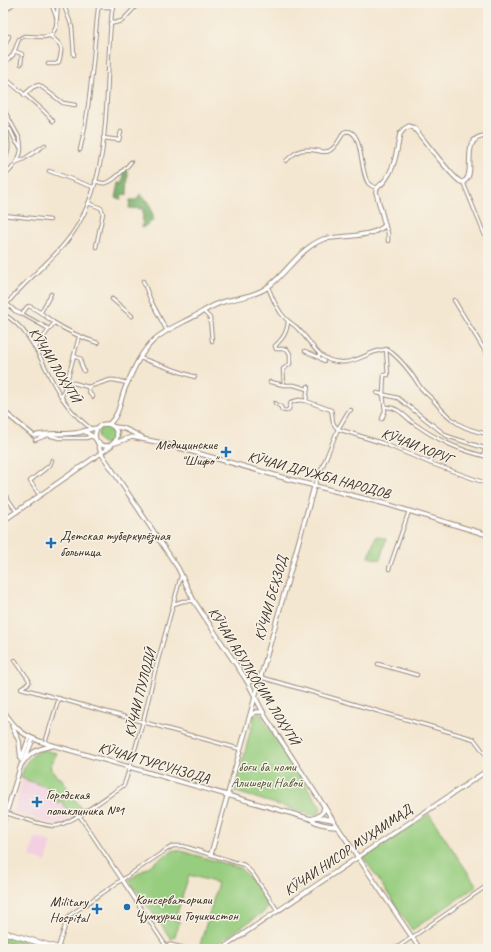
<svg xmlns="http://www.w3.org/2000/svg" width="491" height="952" viewBox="0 0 491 952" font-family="Caveat,sans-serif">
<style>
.built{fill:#f2cfe1}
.green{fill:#97cd7f;stroke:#697c4e}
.forest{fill:#79b06e;stroke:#5a6d46}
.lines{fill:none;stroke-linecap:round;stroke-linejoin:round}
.street-casing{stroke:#988878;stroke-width:4.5}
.secondary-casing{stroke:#988878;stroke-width:5.5}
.highway-casing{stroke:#988878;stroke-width:6}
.street{stroke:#fff;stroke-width:2.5}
.secondary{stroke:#fff;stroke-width:3.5}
.highway{stroke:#fff;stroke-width:4.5}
.poi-dot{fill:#1f6fb2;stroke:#f7f3e8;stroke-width:1.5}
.labels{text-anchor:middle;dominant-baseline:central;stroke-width:3;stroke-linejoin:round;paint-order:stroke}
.street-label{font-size:14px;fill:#3b2a1e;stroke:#f7f3e8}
.poi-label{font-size:14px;fill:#3b2a1e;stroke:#f7f3e8;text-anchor:start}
.park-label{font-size:14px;fill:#525336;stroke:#f7f3e8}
</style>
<rect width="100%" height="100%" fill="#f7f3e8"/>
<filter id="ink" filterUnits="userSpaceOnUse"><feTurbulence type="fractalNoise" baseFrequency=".025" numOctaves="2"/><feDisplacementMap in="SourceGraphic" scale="8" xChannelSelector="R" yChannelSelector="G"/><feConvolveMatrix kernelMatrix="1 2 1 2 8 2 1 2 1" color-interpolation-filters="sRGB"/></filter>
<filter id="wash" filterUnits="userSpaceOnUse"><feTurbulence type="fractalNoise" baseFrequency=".012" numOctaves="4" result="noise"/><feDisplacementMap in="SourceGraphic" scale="16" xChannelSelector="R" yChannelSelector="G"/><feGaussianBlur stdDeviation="0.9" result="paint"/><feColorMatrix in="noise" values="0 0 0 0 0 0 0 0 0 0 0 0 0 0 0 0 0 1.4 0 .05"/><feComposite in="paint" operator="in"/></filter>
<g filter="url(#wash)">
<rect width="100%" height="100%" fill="#f4e7d1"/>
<g class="built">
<polygon points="23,779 49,788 58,802 61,801 72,817 65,822 58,824 51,824 14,812"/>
<polygon points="35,837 52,842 46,862 30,857"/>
</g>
<g class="green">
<circle cx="107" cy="435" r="9"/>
<polygon points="376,536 386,539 380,560 369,557"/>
<polygon points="255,713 261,714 267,725 321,808 319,813 315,815 305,813 236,792 235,791"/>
<path d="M43,750L57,753L50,767L58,778H61L82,810L72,817L61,801L58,803L49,788L21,778C24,765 29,754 43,750Z"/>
<polygon points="429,814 477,886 412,930 364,858"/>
<polygon points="175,850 181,851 240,868 248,876 269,906 265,911 211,948 200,945 218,883 189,875 175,920 180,922 175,936 171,939 129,880 167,854"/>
<polygon points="3,935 55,949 29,949 3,942"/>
</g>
<g class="forest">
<polygon points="125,169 128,173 127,195 122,194 121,199 116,198 119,183 123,183 124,176 122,172"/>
<polygon points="140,194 149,202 154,220 142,228 143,209 129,208 130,200 137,200"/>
</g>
</g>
<g filter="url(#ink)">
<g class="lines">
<defs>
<g id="street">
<polyline points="51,3 57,19"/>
<polyline points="63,3 72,27 74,55"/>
<polyline points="3,14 5,11 14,3"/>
<polyline points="110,24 122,21 139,3"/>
<polyline points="3,49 9,36"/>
<polyline points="14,51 22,54 21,64"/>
<polyline points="3,64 13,55 19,39 24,36 44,37 52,35 56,27 58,3"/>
<path d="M48,64H56L59,62C63,47 63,45 50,36"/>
<path d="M3,76C19,92 39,103 53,121"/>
<polyline points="24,95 33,87 39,85 63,103 75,105"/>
<path d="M3,108L20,139L21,148L16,142L10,129H7L6,131C9,143 10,152 3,164"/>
<polyline points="103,138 119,140 121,132"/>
<path d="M80,150C91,104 93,56 98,9L100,7H113"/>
<path d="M286,161C298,149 303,148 319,151C322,152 326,152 329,151C336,148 340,138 344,132C364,125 359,174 369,184C371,186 374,187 377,188"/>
<polyline points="17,162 24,159 45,145"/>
<polyline points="49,171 93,187"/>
<path d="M3,178C11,169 21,160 21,148"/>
<path d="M95,181C98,182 102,184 105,183C112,183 126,168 131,162"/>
<polyline points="463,182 488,243"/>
<polyline points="88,203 101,208 103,213 96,247"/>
<polyline points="3,215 50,220"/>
<polyline points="385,225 388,233 388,241"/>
<polyline points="143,281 151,301 167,331"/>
<path d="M268,287C273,299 277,310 286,319C290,323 295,325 298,329C315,345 318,364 346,362C360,361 375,348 388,350C399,357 412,374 419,385C422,391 429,395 434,401C451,421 461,429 488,434"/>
<polyline points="112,299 132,316"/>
<polyline points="454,300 488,356"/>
<path d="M7,304L15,311L22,314L27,307L29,306C38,310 45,316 53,322C67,331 82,338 98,343"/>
<path d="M3,309C24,279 57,259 76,228C116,164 103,75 113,3"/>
<polyline points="203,311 210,318 212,341"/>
<polyline points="41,312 51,294"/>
<path d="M3,314C30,328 41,361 55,386C63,402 76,417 90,428"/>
<polyline points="22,314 49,329"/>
<path d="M288,321C287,333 283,338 275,346L276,349H287L290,354V364L283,369L284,385H294L307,389"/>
<polyline points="35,348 54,323"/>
<polyline points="305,351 318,357 319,355"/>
<polyline points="74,356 81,359 81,364 84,371"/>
<polyline points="318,357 324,361"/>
<polyline points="140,358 195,377"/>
<polyline points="67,381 88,387 110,380 114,380 127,383"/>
<polyline points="270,382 284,385"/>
<path d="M308,386L306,401L331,410C334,419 330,422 338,429L382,443L430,463L488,484"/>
<polyline points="88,387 90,394 93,397"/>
<polyline points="377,393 398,398 447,436 484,448 485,450 484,456"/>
<polyline points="62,396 67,381 79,337"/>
<polyline points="275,403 281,407 282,410 286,411 289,409 291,402 299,400 306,401"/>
<path d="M385,407C396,406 404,415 412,422C437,440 458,450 488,457"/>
<polyline points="382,419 385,411 383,394 384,375 388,375 386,349"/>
<polyline points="35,440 48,435 59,438 86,438 93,436"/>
<polyline points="430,463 434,454"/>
<polyline points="314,487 338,429 348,412 351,410"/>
<polyline points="3,492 17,512"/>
<polyline points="38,493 30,481 50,465 52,460"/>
<polyline points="389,569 409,511"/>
<polyline points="174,604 183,601 194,601"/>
<polyline points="15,660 29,680 29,683 22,687"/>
<polyline points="378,664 417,675"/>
<polyline points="260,677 474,739 488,758"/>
<polyline points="21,688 240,749"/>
<polyline points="45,743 59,698"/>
<path d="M3,811L6,813C20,817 40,825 53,826C67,827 105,798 117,790L124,785L127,776L143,722L155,671L181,576"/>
<polyline points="79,815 164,943 165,949"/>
<polyline points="58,948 67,920 70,915 166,850 173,846 183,846 244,865 253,874 278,911"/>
<polyline points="395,949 488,885"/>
</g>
<g id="secondary">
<path d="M3,411L34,436C48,432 62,435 76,433C84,432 90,428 98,428"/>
<circle cx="106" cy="435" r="11"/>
<path d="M109,424C121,414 120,397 127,384C134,368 141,352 154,340C165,330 180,324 193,317C203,312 212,305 223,302C236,298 249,297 261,291C278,283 292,260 308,248C312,245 318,241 324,239C339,236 376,237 385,225L376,192L377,188C395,174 396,154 400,134L404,129L409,126L414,128C422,137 453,179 461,182C463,182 465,181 466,180C476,170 459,135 488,136"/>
<polyline points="114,427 123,428 142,437"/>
<polyline points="84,431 95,438"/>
<polyline points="98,443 101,453 178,568 194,601 247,681 265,716 337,826 420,949"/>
<polyline points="115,443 132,437 162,443 288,479 386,504 488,535"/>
<polyline points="3,521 111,446"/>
<polyline points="247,681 252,681 260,677"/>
<path d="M3,710C15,729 23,736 45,743L311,819C316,824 329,826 337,826"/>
<polyline points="251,715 256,712 263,712"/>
<polyline points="12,726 19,741 21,760"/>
<polyline points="22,757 29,738"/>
<path d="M26,759C34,750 42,748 52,746"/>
<polyline points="317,817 323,812 324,806"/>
<polyline points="311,819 317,817 333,820"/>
<polyline points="3,823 21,765 24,761 33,739"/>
<polyline points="211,854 314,487"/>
<polyline points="165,949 170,945 186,949"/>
<polyline points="221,949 488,770"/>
</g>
<g id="highway">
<polyline points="3,932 61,949"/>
<polyline points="3,943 23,949"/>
</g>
</defs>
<use href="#street" class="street-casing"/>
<use href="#secondary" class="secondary-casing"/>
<use href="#highway" class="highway-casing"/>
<use href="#street" class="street"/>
<use href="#secondary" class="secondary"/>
<use href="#highway" class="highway"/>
</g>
</g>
<g class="poi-dot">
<path d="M224 446h4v4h4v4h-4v4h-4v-4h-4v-4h4z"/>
<path d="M49 537h4v4h4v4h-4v4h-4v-4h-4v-4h4z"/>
<path d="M35 796h4v4h4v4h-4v4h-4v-4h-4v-4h4z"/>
<circle cx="127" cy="907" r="4"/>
<path d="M95 903h4v4h4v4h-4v4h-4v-4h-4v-4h4z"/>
</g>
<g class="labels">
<g class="street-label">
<text transform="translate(55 365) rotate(58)">КӮЧАИ ЛОҲУТӢ</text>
<text transform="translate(417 446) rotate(21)">КӮЧАИ ХОРУГ</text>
<text transform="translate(319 475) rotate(15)">КӮЧАИ ДРУЖБА НАРОДОВ</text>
<text transform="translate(271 598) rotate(-74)">КӮЧАИ БЕҲЗОД</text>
<text transform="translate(254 676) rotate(58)">КӮЧАИ АБУЛҚОСИМ ЛОҲУТӢ</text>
<text transform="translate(140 693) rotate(-76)">КӮЧАИ ПУЛОДӢ</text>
<text transform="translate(154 763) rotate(16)">КӮЧАИ ТУРСУНЗОДА</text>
<text transform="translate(348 850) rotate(-34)">КӮЧАИ НИСОР МУҲАММАД</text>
</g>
<g class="poi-label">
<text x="217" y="444" text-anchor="end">Медицинские<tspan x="217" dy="16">"Шифо"</tspan></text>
<text x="60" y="535">Детская туберкулёзная<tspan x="60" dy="16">больница</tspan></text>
<text x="46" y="794">Городская<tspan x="46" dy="16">поликлиника №1</tspan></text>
<text x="135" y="899">Консерваторияи<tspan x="135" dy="16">Ҷумҳурии Тоҷикистон</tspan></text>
<text x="88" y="901" text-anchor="end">Military<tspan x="88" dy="16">Hospital</tspan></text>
</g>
<g class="park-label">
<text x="267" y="766">боғи ба номи<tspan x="267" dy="16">Алишери Навоӣ</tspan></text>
</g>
</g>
<rect width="491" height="952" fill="none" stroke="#f7f3e8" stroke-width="16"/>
</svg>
